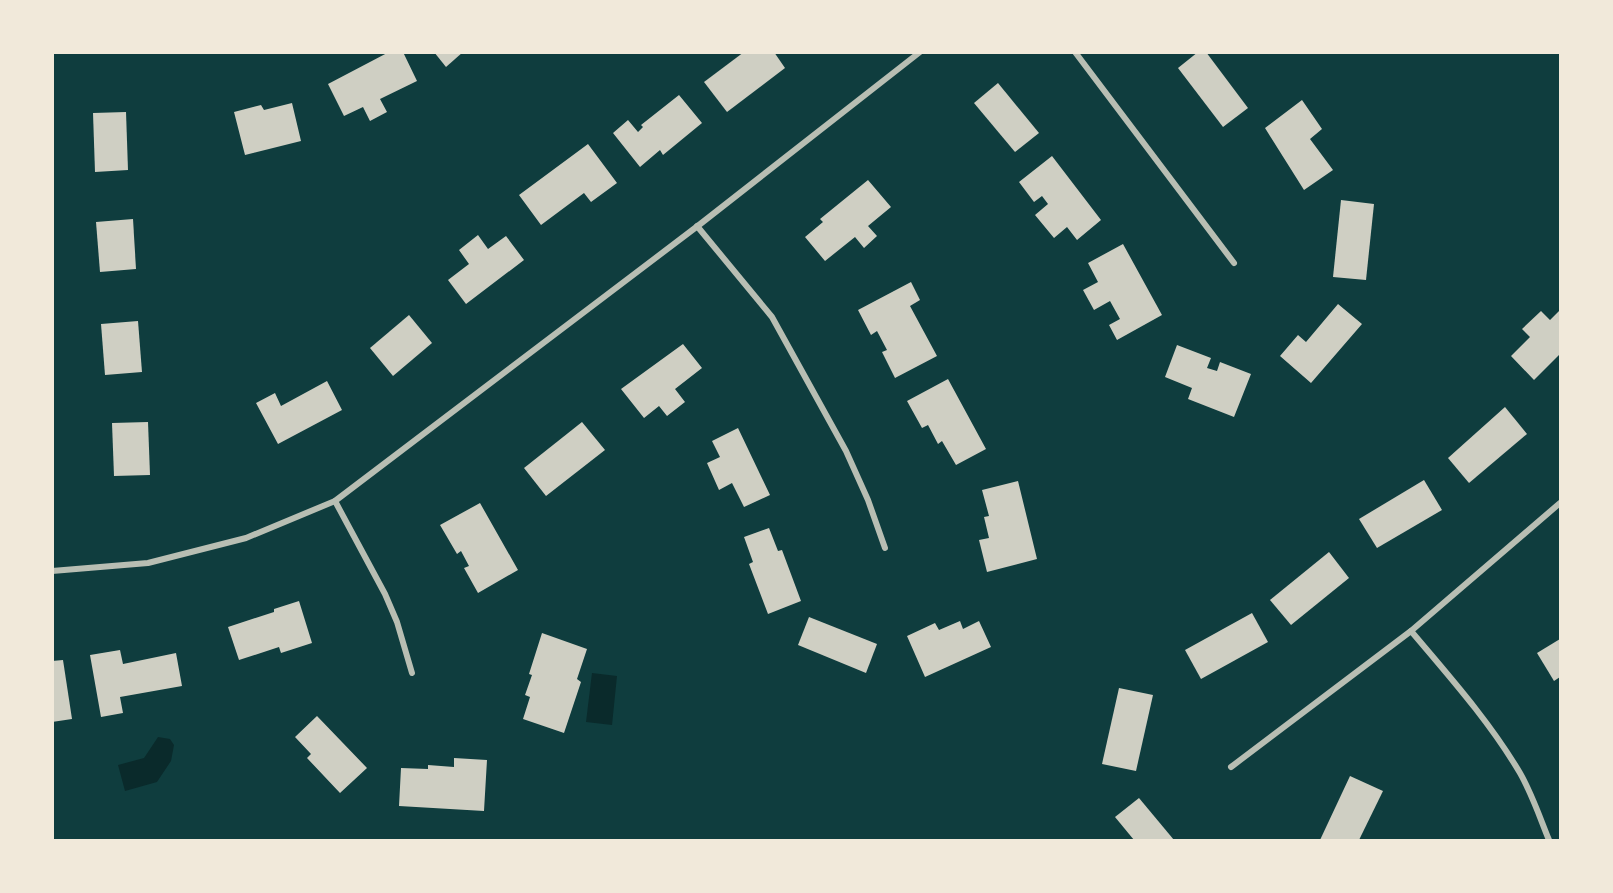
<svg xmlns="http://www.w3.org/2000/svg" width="1613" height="893" viewBox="0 0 1613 893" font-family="Jost,sans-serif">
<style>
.water{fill:#0a2a2b}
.building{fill:#cfcfc3}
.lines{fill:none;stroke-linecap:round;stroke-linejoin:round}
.minor{stroke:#b8beb3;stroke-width:6}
</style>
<rect width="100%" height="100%" fill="#0f3d3e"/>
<g class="water">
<polygon points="592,673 617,676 612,725 586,722"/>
<polygon points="158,737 170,739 174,745 171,761 157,782 125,791 118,765 144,758"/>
</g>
<g class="building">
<polygon points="389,52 403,52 417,81 380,99 387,112 370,121 363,107 344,116 328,84"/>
<polygon points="434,52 463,52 446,67"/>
<polygon points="744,52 774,52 785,68 727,112 704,82"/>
<polygon points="1198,52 1206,52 1248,108 1223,127 1178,68"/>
<polygon points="998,83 1039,133 1015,152 974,103"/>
<polygon points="679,95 702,123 663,155 660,150 640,167 613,133 628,120 638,132 643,127 641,125"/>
<polygon points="1302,100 1322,129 1310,139 1333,170 1304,190 1265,128"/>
<polygon points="292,103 301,141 245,155 234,112 261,105 264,110"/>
<polygon points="126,112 128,170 95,172 93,113"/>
<polygon points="588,144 617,183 591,202 584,193 541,225 519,195"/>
<polygon points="1052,156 1101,220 1077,240 1067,227 1054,238 1035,215 1048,204 1042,196 1034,202 1019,182"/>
<polygon points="868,180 891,207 868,226 877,236 864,248 855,237 825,261 805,237 823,222 820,219"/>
<polygon points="1341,200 1374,204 1366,280 1333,277"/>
<polygon points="133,219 136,269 100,272 96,222"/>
<polygon points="478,235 488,249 506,236 524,260 466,304 448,280 469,264 459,250"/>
<polygon points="1123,244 1162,315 1117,340 1109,325 1120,319 1110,301 1094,310 1083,290 1098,282 1088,263"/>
<polygon points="911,282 920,300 910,306 937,356 895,378 882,352 887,350 877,331 871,335 858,310"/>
<polygon points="1338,304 1362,324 1311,383 1280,356 1298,335 1306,342"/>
<polygon points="1560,310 1560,354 1534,380 1511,356 1530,337 1522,329 1541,311 1550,320"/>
<polygon points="409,315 432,343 393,376 370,348"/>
<polygon points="138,321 142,372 105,375 101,324"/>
<polygon points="683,344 702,368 675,389 685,402 667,416 659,406 644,418 621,389"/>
<polygon points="1177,345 1211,358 1207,368 1217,371 1220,362 1251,374 1234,417 1188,399 1192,388 1165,377"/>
<polygon points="948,379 986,449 956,465 942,441 938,444 928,425 922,428 907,401"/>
<polygon points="327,381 342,410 278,444 256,403 275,393 281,406"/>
<polygon points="1505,407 1527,434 1469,483 1448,458"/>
<polygon points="148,422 150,475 114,476 112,423"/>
<polygon points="582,422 605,450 546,496 524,468"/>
<polygon points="738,428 770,495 744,507 732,483 719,490 707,463 720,457 712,441"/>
<polygon points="1424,480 1442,510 1377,548 1359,519"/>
<polygon points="1018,481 1037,559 987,572 979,540 989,538 984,517 989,516 982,490"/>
<polygon points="480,503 518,570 478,593 464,568 469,566 461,551 457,554 440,525"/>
<polygon points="769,528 778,551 782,550 801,601 768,614 749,564 753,562 744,537"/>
<polygon points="1329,552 1349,578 1291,625 1270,600"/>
<polygon points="299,601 312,643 281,653 279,647 239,660 228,627 274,612 274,609"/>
<polygon points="1252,613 1268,642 1201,679 1185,650"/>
<polygon points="809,617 877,644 866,673 798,645"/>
<polygon points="960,621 963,629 979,621 991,647 925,677 907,636 935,623 939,630"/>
<polygon points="542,633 587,649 577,679 581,682 564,733 523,719 530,697 525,695 532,675 529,674"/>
<polygon points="1560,639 1560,677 1554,681 1537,653"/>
<polygon points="120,650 123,664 176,653 182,686 120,697 123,713 101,717 90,655"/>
<polygon points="63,660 72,719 52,722 52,661"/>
<polygon points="1119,688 1153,695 1136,771 1102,764"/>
<polygon points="317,716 367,768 340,793 307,758 311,754 295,737"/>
<polygon points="454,758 487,760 484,811 399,806 401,768 428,769 428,765 454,767"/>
<polygon points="1350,776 1383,791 1359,840 1320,840"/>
<polygon points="1139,798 1174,840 1134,840 1115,817"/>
</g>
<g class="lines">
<g class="minor">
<polyline points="1075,52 1234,263"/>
<polyline points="697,226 772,317 846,451 868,500 885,548"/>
<polyline points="335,501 385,594 397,622 412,673"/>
<polyline points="52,571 148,563 246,538 335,501 699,225 920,52"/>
<path d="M1411,631C1449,676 1490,722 1520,773C1532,794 1540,818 1549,840"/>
<polyline points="1231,767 1411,631 1560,503"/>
</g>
</g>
<rect width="1613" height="893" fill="none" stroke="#f1e9da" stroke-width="108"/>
</svg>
